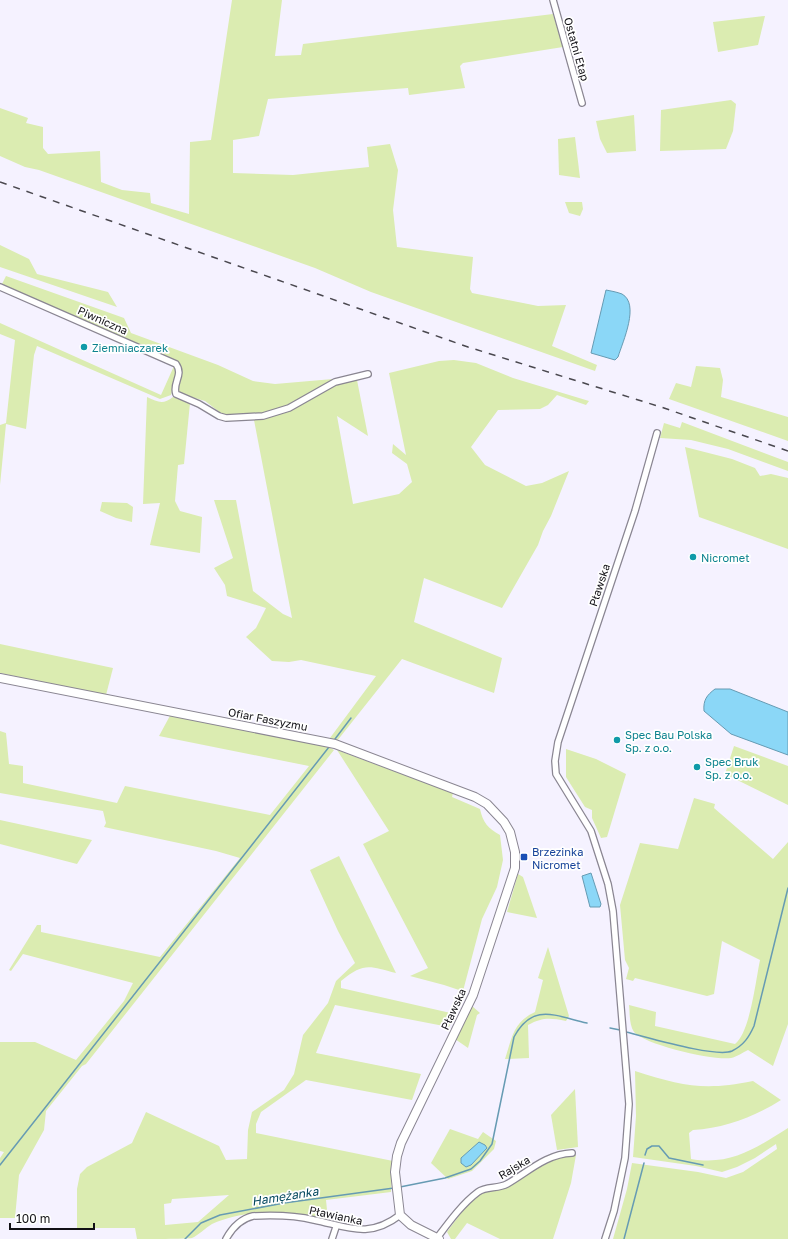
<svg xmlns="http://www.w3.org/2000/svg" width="788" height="1239" viewBox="0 0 788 1239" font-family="'Golos Text',sans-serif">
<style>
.green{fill:#dbecb1;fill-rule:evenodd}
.water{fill:#8bd7f7;stroke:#669bb3}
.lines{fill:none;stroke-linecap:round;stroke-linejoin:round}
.stream{stroke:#669bb3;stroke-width:1.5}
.street-casing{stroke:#8a8692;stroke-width:8}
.secondary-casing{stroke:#8a8692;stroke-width:10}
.street{stroke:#fff;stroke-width:5.5}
.secondary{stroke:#fff;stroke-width:8}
.rail{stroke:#4a484f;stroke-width:1.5;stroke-dasharray:7 7;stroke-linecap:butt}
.culture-dot{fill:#0f9aa8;stroke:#fff;stroke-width:1.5}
.transit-dot{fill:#1a4fb4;stroke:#fff;stroke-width:1.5}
.labels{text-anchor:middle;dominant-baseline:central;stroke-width:3.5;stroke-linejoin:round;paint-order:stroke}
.street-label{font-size:11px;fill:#111015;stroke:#fff}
.culture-label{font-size:11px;fill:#0d838f;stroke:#fff;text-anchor:start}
.transit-label{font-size:11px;fill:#164399;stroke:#fff;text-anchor:start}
.water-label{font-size:12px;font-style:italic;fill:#00465c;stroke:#fff}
</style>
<rect width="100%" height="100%" fill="#f5f2ff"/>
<g class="green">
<polygon points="232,0 282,0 275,56 301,55 303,44 553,14 563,47 463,63 460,66 465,88 409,95 408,88 268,99 259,136 233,140 233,173 293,175 369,167 367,147 390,144 398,170 393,210 397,247 473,257 470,289 472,293 538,306 566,305 552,346 597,365 595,371 371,292 315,268 39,170 25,167 0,156 0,108 28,118 26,123 43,127 43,148 48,154 100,151 101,182 122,190 150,193 151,203 189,214 190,142 211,140"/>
<polygon points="765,16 758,45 718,52 713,22"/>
<polygon points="731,100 736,104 733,131 726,149 660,151 661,110"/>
<polygon points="634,115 636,151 607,153 600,139 596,121"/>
<polygon points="575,137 580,178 559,175 558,139"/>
<polygon points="565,202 582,202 583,209 580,216 569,213"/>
<polygon points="0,245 29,259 37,274 108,292 117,307 0,267"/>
<polygon points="6,276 124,318 131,333 218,365 253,381 275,384 333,379 286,407 261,413 243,415 222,414 205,401 181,394 178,388 182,374 178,362 2,284"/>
<polygon points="0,323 161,395 174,366 176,372 171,395 160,399 37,346 34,355 26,429 6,424 0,485 0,425 6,423 15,340 0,334"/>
<path d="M454,360L476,363L513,378L589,401L586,405L557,395L548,405L540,409L498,410L471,447L485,465L526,486L542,483L569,471L551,516L543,531L538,545L502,608L424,578L414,622L502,658L494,693L402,659L337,741L330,738L376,676L301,660L289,662L272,661L246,637L256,628L266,608L227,596L225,585L214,568L233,558L214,500H236L253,591L283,614L292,618L254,420C288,415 304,399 333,385C340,382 350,382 357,380L368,436L337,416L353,504L399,494L412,482L407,464L392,453L393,444L406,455L389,373L439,361Z"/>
<polygon points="696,366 720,368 723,380 721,397 788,417 788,441 669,399 676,383 691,387"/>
<path d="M147,397C158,402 163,405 173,397L190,403L184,464L178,465L175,501L180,511L202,517L200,553L150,545L160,503L143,504Z"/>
<polygon points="682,422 788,462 788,471 728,449 691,440 660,438 664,423 680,428"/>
<polygon points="685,447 732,459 755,468 760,476 771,474 788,478 788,549 699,517"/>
<polygon points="102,502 127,503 133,507 132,522 116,518 100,511"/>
<polygon points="0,644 113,668 106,695 0,673"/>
<polygon points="172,712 323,744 334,750 86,1064 82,1066 46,1111 44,1130 19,1175 15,1218 0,1218 0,1158 4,1152 0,1151 0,1042 35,1042 76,1060 124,1001 133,983 23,954 11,971 9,970 37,925 41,925 41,932 160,957 240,858 216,851 104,827 106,823 103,811 0,793 0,731 6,733 9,764 23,766 23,783 117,803 125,786 270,815 309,766 159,736"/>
<polygon points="734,746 788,766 788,805 725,774"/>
<polygon points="566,749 596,759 626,774 607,837 601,838 592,818 592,810 585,807 566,777"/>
<path d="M337,750L453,793L452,797L480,809C483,823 488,828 500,835L503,860L497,887L482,919L463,991L466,996L462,1001L459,990L444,985L410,976L428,968L363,844L389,831Z"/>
<path d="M694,798L715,804L714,808L773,859L788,842V1024L773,1066L748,1050C743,1052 737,1057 731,1058C715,1061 645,1045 634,1032C629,1025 630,1013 629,1005L656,1012L655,1026L735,1044C750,1033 756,979 760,960L722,941L714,994L707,996L635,978L633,981L626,979L629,968L625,960L620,905L640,843L678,849Z"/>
<polygon points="0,820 92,840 77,864 0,844"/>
<path d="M339,856L396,973C369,966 364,962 341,981V988L455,1014L449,1027L335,1005L316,1053L421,1074L412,1100L306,1080L261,1112L256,1124V1133L393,1161L391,1192L326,1200L328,1220C291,1211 247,1208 212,1224C205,1228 199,1235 192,1238C186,1239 146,1239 137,1239L135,1228H77V1189L80,1174L87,1167L132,1143L146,1112L219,1146L226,1160L247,1159L248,1130L252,1112L284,1090L294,1074L303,1035L328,1003L336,981L355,963L338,931L310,870ZM229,1195L198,1222L165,1225L164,1204L171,1203L172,1199Z"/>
<polygon points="518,874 523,877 537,918 507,912"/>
<path d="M548,947L569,1016L566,1021C550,1018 543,1017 528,1025L529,1058L505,1059C512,1038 513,1022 535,1012L543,980L538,978Z"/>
<polygon points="472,1006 480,1013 477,1015 468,1048 455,1039"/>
<path d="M635,1071C682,1086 704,1091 753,1081L781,1100C754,1117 725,1128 693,1130L689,1133L691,1159C731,1166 756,1148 788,1128V1239H613L627,1189L632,1163L698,1172L726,1178L743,1172L777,1149L776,1144L755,1158L737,1167L722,1172L696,1166L633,1157L636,1116Z"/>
<polygon points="575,1089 578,1147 557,1150 551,1115"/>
<polygon points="450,1129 478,1139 483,1132 496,1141 494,1149 472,1171 448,1179 431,1163"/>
<polygon points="562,1155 576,1155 571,1183 553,1239 500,1239 467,1223 455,1239 451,1239 447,1232 466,1206 480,1193"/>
</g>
<g class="water">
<path d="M606,290C611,291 617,292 622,294C640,304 623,341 618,357L615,360L591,353Z"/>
<path d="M715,689H730L788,712V755L731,734L704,711C703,700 707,695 715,689Z"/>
<polygon points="591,873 601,904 600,907 590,907 582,876"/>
<polygon points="479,1142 485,1145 487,1148 471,1165 466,1167 461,1163 461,1158"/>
</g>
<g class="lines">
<g class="stream">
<polyline points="335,739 351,718"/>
<polyline points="610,1028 620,1030"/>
<path d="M626,1032C647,1037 716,1058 732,1051C744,1045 749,1037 754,1026L788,888"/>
<polyline points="645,1155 647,1149 652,1146 659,1146 669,1158 703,1165"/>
<polyline points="0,1165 329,747"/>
<path d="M400,1187L445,1178L471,1169L480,1161L492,1144L514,1037C533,1002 555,1016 587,1023"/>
<polyline points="185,1239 201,1223 220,1215 284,1203 394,1188"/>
<polyline points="624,1239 644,1163"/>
</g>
<defs>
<g id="street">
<polyline points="553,0 582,103"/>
<path d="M0,287L176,364C184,375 172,383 176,394L199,404L219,416L226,418L263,416L289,408L335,382L368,374"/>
<path d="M437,1238C449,1222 462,1204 478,1192C486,1186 498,1189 507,1184C528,1172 546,1154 572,1153"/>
<path d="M226,1239C232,1228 240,1219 253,1216C274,1215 294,1215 314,1220C348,1227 369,1239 400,1215"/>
<polyline points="332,1239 336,1227"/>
<polyline points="605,1239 614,1211 625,1158 629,1104 613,911 608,884 591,831 556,774 555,761 558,742 635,511 657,433"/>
</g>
<polyline id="secondary" points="0,678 335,744 475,797 487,804 504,822 510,832 515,852 515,868 473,995 401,1143 397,1156 395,1172 400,1215 411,1225 439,1239"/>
</defs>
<use href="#street" class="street-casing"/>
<use href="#secondary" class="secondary-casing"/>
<use href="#street" class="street"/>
<use href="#secondary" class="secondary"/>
<polyline class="rail" points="0,182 468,347 664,408 788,451"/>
</g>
<g class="culture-dot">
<circle cx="84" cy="347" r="4"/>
<circle cx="693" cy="557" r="4"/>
<circle cx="617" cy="740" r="4"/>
<circle cx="697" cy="767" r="4"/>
</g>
<rect class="transit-dot" x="520" y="853" width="8" height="8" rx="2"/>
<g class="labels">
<g class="street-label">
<text transform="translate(577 49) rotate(74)">Ostatni Etap</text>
<text transform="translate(103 320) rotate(24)">Piwniczna</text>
<text transform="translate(599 585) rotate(-72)">Pławska</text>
<text transform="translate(268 719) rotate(11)">Ofiar Faszyzmu</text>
<text transform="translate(453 1009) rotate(-65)">Pławska</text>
<text transform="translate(514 1167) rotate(-31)">Rajska</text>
<text transform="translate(336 1215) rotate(12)">Pławianka</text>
</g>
<g class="culture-label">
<text x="92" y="347">Ziemniaczarek</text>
<text x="701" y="557">Nicromet</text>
<text x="625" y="734">Spec Bau Polska<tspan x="625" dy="13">Sp. z o.o.</tspan></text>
<text x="705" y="761">Spec Bruk<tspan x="705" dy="13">Sp. z o.o.</tspan></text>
</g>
<g class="transit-label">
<text x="532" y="851">Brzezinka<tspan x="532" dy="13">Nicromet</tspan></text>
</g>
<g class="water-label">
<text transform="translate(285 1196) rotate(-9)">Hamężanka</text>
</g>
</g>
<path d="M10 1223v6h84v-6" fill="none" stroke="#111015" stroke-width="2"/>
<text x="16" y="1223" font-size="12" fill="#111015" stroke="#ffffff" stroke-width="3" paint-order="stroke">100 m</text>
</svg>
